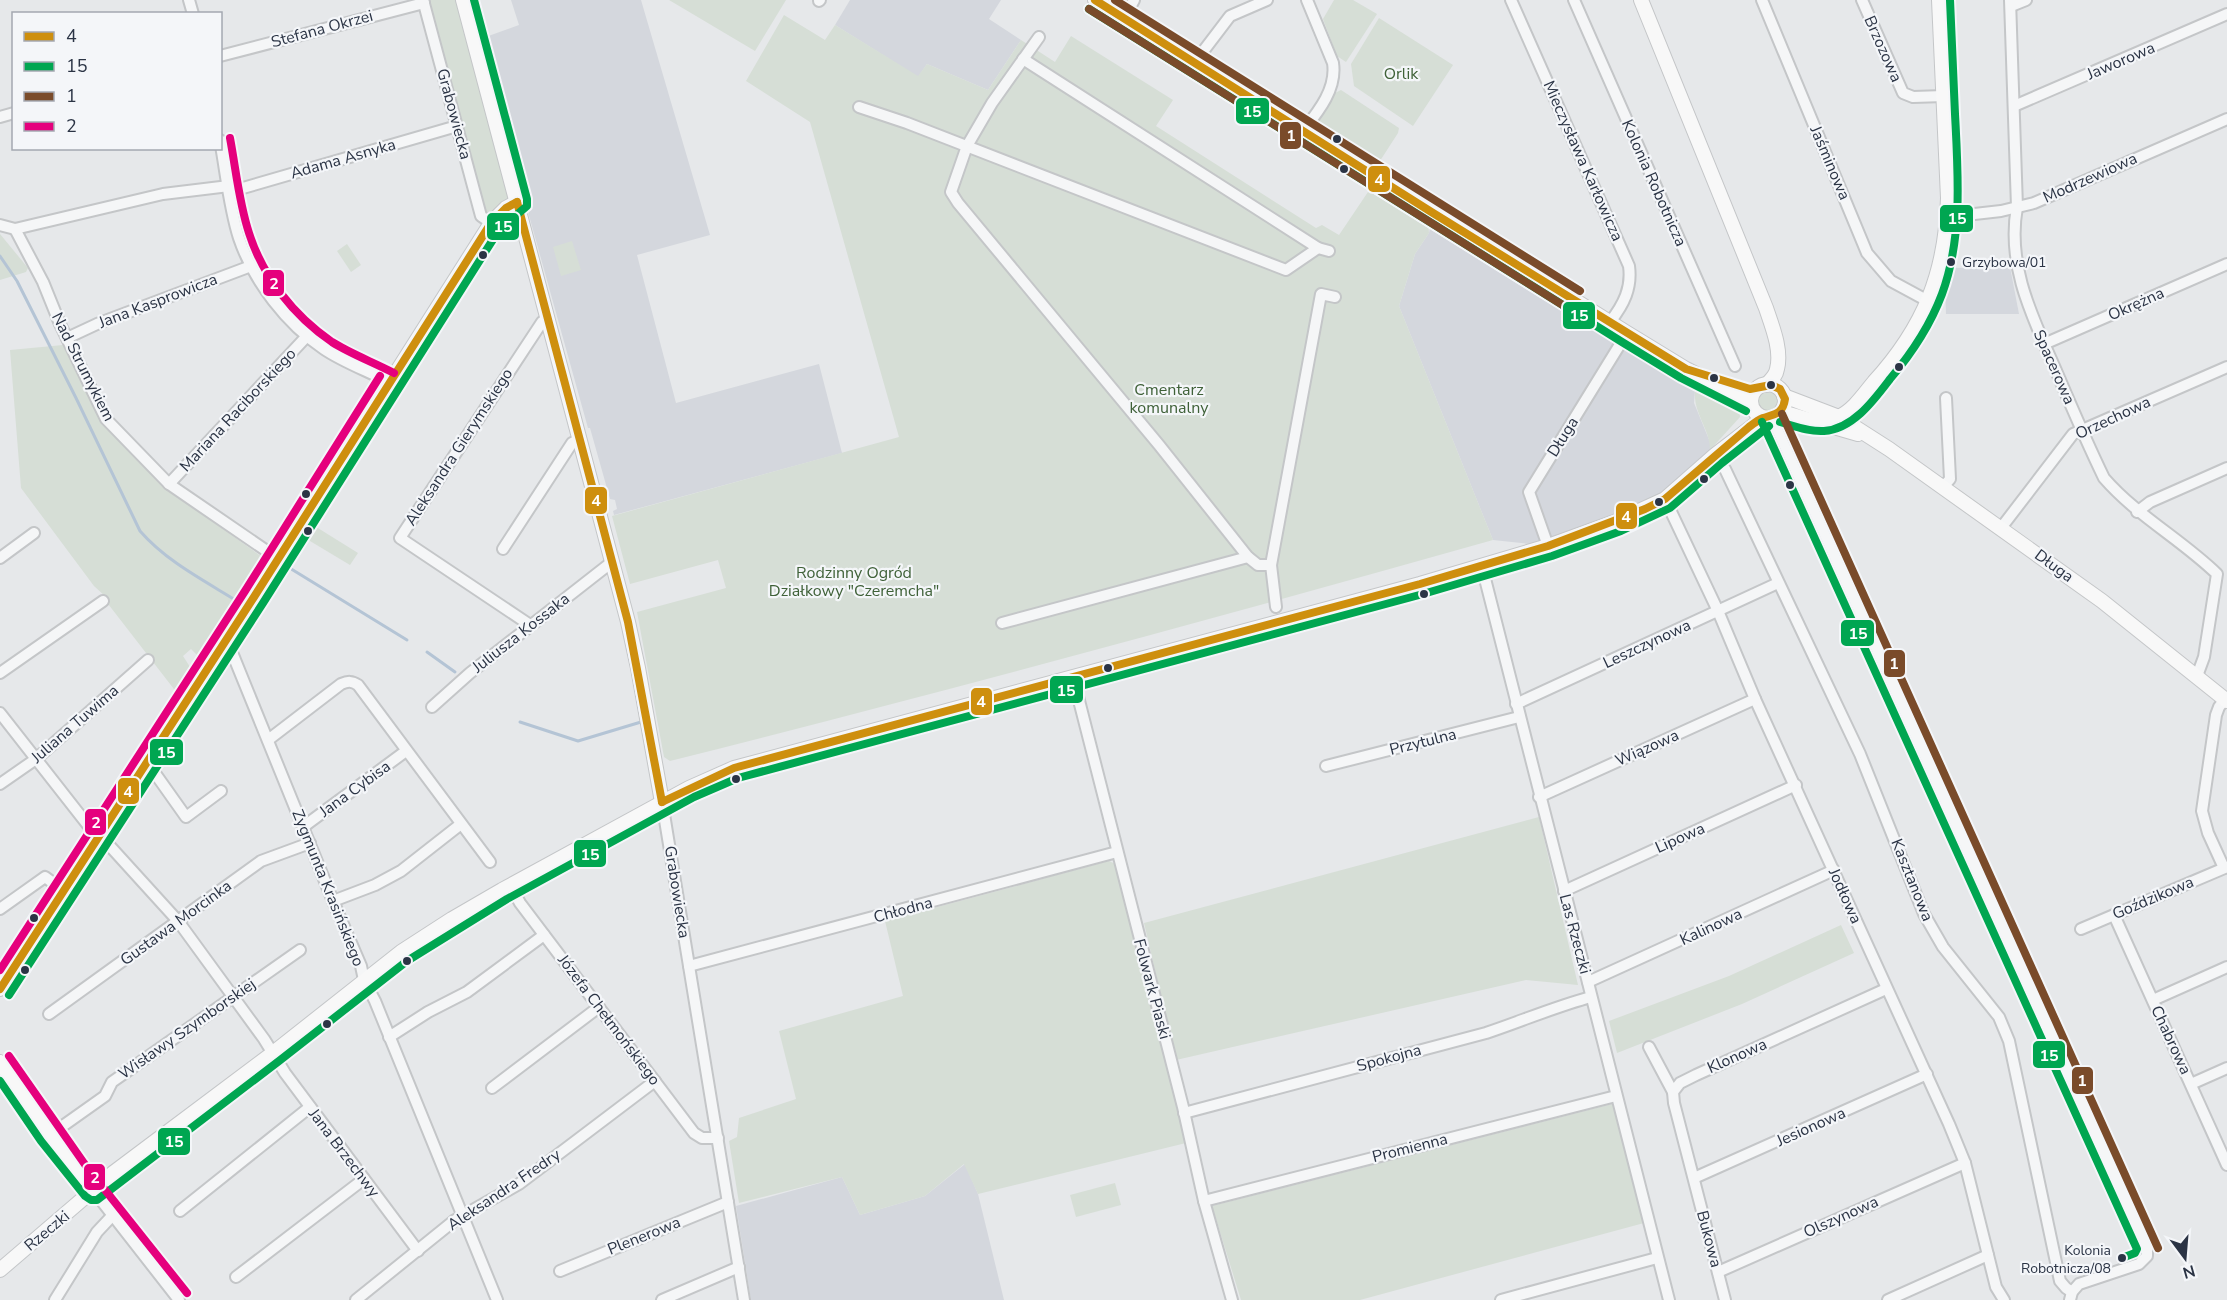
<svg xmlns="http://www.w3.org/2000/svg" width="2227" height="1300" viewBox="0 0 2227 1300" font-family="'Nunito Sans',sans-serif">
<style>
.built{fill:#d4d7dd}
.green{fill:#d6ded6}
.lines{fill:none;stroke-linecap:round;stroke-linejoin:round}
.stream{stroke:#b4c4d5;stroke-width:3}
.street-casing{stroke:#c4c6c8;stroke-width:14}
.secondary-casing{stroke:#c4c6c8;stroke-width:16}
.street{stroke:#f5f6f7;stroke-width:10}
.secondary{stroke:#f8f8f8;stroke-width:14}
.bus-1-casing{stroke:#f4f6f9;stroke-width:12}
.bus-2-casing{stroke:#f4f6f9;stroke-width:12}
.bus-3-casing{stroke:#f4f6f9;stroke-width:12}
.bus-4-casing{stroke:#f4f6f9;stroke-width:12}
.bus-1{stroke:#ce8f0e;stroke-width:8}
.bus-2{stroke:#00a651;stroke-width:8}
.bus-3{stroke:#7a4b2a;stroke-width:8}
.bus-4{stroke:#e5007d;stroke-width:8}
.bus-dot{fill:#2b3445;stroke:#f4f6f9;stroke-width:2}
.labels{text-anchor:middle;dominant-baseline:central;stroke-width:4.5;stroke-linejoin:round;paint-order:stroke}
.bus-label{font-size:14px;fill:#2b3445;stroke:#f4f6f9;text-anchor:start}
.street-label{font-size:16px;fill:#2b3445;stroke:#f4f6f9}
.park-label{font-size:16px;fill:#3f6138;stroke:#f4f6f9}
.line-badge{stroke:#f4f6f9;stroke-width:2}
.badge-label{font-size:16px;text-anchor:middle;font-weight:bold;fill:#fff}
</style>
<rect width="100%" height="100%" fill="#e6e8ea"/>
<g class="built">
<polygon points="511,0 641,0 710,235 637,255 676,403 819,364 842,453 614,515 613,511 617,509 615,500 610,499 590,428 588,428 480,39 519,25"/>
<polygon points="850,0 1001,0 989,19 1021,40 988,90 927,64 918,77 835,25"/>
<polygon points="1433,213 1702,375 1695,390 1694,403 1710,442 1711,450 1665,499 1548,546 1493,540 1399,306 1415,254 1429,233"/>
<polygon points="2010,267 2019,314 1946,314 1945,284 1950,268"/>
<polygon points="965,1164 978,1194 1004,1300 751,1300 736,1206 842,1177 860,1215 925,1196"/>
</g>
<g class="green">
<polygon points="423,0 463,0 517,202 491,223 481,216"/>
<polygon points="669,0 786,0 755,51"/>
<polygon points="1334,0 1353,0 1377,14 1346,62 1337,56 1323,19"/>
<path d="M784,15L825,40L835,25L918,76L927,64L988,90L1021,40L1055,62L1071,36L1173,100L1156,126L1316,228L1322,225L1339,235L1372,186L1428,221L1429,233L1415,254L1399,306L1493,540C1220,617 945,692 670,761L664,757L637,612L726,588L718,560L630,584L612,516L899,437L810,122L746,81Z"/>
<polygon points="1379,18 1453,65 1413,126 1354,86 1351,64"/>
<polygon points="1341,90 1399,128 1398,133 1376,167 1373,165 1374,161 1369,156 1316,123 1335,93"/>
<polygon points="0,234 28,268 26,272 0,280"/>
<polygon points="572,241 581,270 561,276 553,247"/>
<polygon points="347,244 361,265 351,272 337,251"/>
<polygon points="63,345 100,419 160,484 265,559 200,658 191,649 183,656 192,670 177,693 105,600 106,597 94,586 21,488 10,350"/>
<path d="M1712,388L1738,399L1740,417L1710,450C1710,428 1693,414 1695,390L1701,392Z"/>
<circle cx="1768" cy="402" r="11"/>
<polygon points="313,525 358,553 350,565 305,538"/>
<polygon points="1539,817 1578,985 1526,980 1176,1060 1144,923"/>
<polygon points="1109,861 1118,865 1186,1143 978,1194 964,1164 925,1196 860,1215 842,1177 739,1203 729,1141 737,1137 739,1118 796,1099 779,1031 903,996 885,921"/>
<polygon points="1841,925 1854,953 1742,1004 1617,1053 1609,1021 1729,976"/>
<polygon points="1616,1103 1644,1223 1360,1300 1241,1300 1212,1206"/>
<polygon points="1115,1183 1121,1205 1076,1217 1070,1195"/>
</g>
<g class="lines">
<g class="stream">
<path d="M0,256L17,281L76,398L140,531C166,561 203,580 237,601"/>
<polyline points="288,567 407,640"/>
<polyline points="427,652 455,672"/>
<polyline points="520,722 578,741 641,722"/>
</g>
<defs>
<g id="street">
<polyline points="189,0 193,14"/>
<polyline points="423,0 481,216 491,223"/>
<path d="M1511,0L1629,266C1632,288 1624,304 1610,322"/>
<polyline points="1574,0 1735,366"/>
<polyline points="1762,0 1867,253 1891,281 1928,301"/>
<polyline points="1862,0 1903,93 1913,97 1944,96"/>
<path d="M2010,0L2017,207C2006,267 2034,320 2057,373C2072,408 2087,443 2104,478C2137,516 2181,539 2217,574L2204,657L2197,676"/>
<polyline points="819,1 820,0"/>
<polyline points="2011,6 2026,0"/>
<polyline points="1124,18 1134,0"/>
<polyline points="1039,37 992,103 967,146 951,192 958,203 1159,445 1248,557 1258,565 1271,565 1276,607"/>
<polyline points="220,56 424,3"/>
<polyline points="1023,59 1318,248 1329,251"/>
<polyline points="1195,62 1230,16 1267,0"/>
<polyline points="2014,106 2227,14"/>
<polyline points="859,107 907,123 1286,270 1318,248"/>
<polyline points="0,117 14,113"/>
<path d="M1303,131C1318,112 1337,89 1333,63L1307,0"/>
<path d="M220,140C226,172 229,207 239,238C254,282 287,324 324,349C343,362 368,371 389,382"/>
<polyline points="229,192 457,126"/>
<polyline points="1948,217 2001,211 2034,203 2227,119"/>
<polyline points="0,225 15,229 163,194 229,186"/>
<polyline points="15,229 43,282 60,324 106,419 169,484 277,558"/>
<polyline points="67,338 97,324 251,266"/>
<polyline points="2044,344 2227,264"/>
<polyline points="1772,418 2147,1246 2147,1256 2139,1264 2079,1284 2072,1292 2070,1300"/>
<polyline points="1725,469 1860,754 1924,914 1943,947 1999,1017 2009,1041 2060,1281 2066,1288 2072,1292"/>
<polyline points="169,484 307,336"/>
<polyline points="1943,487 1950,479 1946,398"/>
<polyline points="1665,499 1718,611 1755,699 1949,1124 1965,1163 1996,1287 2004,1300"/>
<polyline points="2137,512 2150,502 2227,468"/>
<polyline points="2001,528 2073,434 2227,367"/>
<polyline points="1548,546 1529,492 1627,333"/>
<polyline points="503,549 572,443 580,439"/>
<polyline points="0,558 34,533"/>
<polyline points="1271,565 1321,294 1335,297"/>
<polyline points="1482,567 1669,1300"/>
<polyline points="1002,623 1248,557"/>
<polyline points="530,625 400,538 542,322 548,319"/>
<polyline points="223,645 233,655 333,901 361,966 364,980 375,1001 497,1300"/>
<polyline points="0,673 103,601"/>
<polyline points="1073,677 1183,1107 1204,1201 1232,1300"/>
<polyline points="1516,704 1778,583"/>
<polyline points="432,707 470,673 612,562"/>
<polyline points="0,713 87,824 108,844 178,921 264,1039 285,1073 418,1251"/>
<path d="M268,740L341,684C348,681 352,681 358,685L490,862"/>
<polyline points="147,762 186,817 221,791"/>
<polyline points="1326,766 1519,717"/>
<polyline points="0,784 36,759 148,660"/>
<polyline points="1539,797 1755,699"/>
<polyline points="662,802 744,1300"/>
<polyline points="303,827 406,751"/>
<polyline points="2224,868 2208,833 2202,811 2216,715 2219,707 2225,699"/>
<polyline points="510,885 520,903 694,1133 702,1138 718,1138"/>
<polyline points="1564,891 1796,785"/>
<polyline points="333,901 375,885 401,871 461,824"/>
<polyline points="0,909 45,877 64,891"/>
<polyline points="2114,915 2227,1165"/>
<polyline points="2081,929 2227,867"/>
<polyline points="689,966 1117,852"/>
<polyline points="1588,982 1834,870"/>
<polyline points="2153,1000 2227,967"/>
<polyline points="49,1014 261,861 310,843"/>
<polyline points="389,1037 428,1012 467,992 544,935"/>
<polyline points="1649,1047 1673,1092"/>
<polyline points="2191,1084 2227,1068"/>
<polyline points="492,1088 599,1007"/>
<path d="M1184,1113L1486,1033C1522,1021 1554,1007 1591,997"/>
<polyline points="50,1135 105,1096 112,1082 300,950"/>
<polyline points="1694,1178 1927,1074"/>
<polyline points="93,1190 179,1300"/>
<polyline points="1204,1201 1616,1096"/>
<polyline points="180,1211 310,1107"/>
<polyline points="560,1271 728,1202"/>
<polyline points="1718,1272 1965,1163"/>
<polyline points="236,1277 364,1179"/>
<polyline points="55,1300 97,1232 112,1216"/>
<polyline points="356,1300 455,1220 519,1184 655,1081"/>
<polyline points="662,1300 739,1267"/>
<polyline points="1501,1300 1657,1258"/>
<polyline points="1725,1300 1674,1103 1673,1092 1680,1083 1696,1075 1886,989"/>
<polyline points="1888,1300 1988,1255"/>
</g>
<g id="secondary">
<polyline points="463,0 628,622 638,668 662,802"/>
<polyline points="1095,0 1627,333 1686,369 1751,402"/>
<path d="M1641,0L1766,308C1772,326 1782,350 1777,369C1776,376 1771,380 1766,385"/>
<circle cx="1768" cy="401" r="17"/>
<polyline points="1784,396 1839,417 1889,449 2102,601 2227,701"/>
<polyline points="1782,412 1858,434"/>
<path d="M1815,421C1822,420 1831,420 1838,417C1853,411 1864,394 1874,382C1924,327 1946,273 1948,198L1939,0"/>
<polyline points="0,989 254,597 491,223 506,208 517,202"/>
<polyline points="0,1062 50,1135 93,1190"/>
<polyline points="0,1270 113,1173 273,1053 401,952 452,919 502,890 689,788 734,768 1420,584 1548,546 1617,521 1665,499 1715,455 1763,418"/>
</g>
</defs>
<use href="#street" class="street-casing"/>
<use href="#secondary" class="secondary-casing"/>
<use href="#street" class="street"/>
<use href="#secondary" class="secondary"/>
<defs>
<g id="bus-1">
<polyline points="517,202 628,622 662,802"/>
<path d="M662,802L734,768L1420,584L1548,546L1645,509L1665,499L1749,427C1753,424 1758,420 1763,418C1775,414 1783,414 1785,399L1780,389L1771,385L1750,389L1686,369L1433,213L1095,0"/>
<polyline points="0,989 254,597 491,223 506,208 517,202"/>
</g>
<g id="bus-2">
<polyline points="1089,9 1622,342 1681,378 1746,411"/>
<polyline points="1762,422 2137,1249 2135,1253 2122,1258"/>
<path d="M1780,422C1794,426 1809,432 1824,431C1853,429 1874,400 1890,379C1912,353 1930,326 1942,294C1963,237 1958,173 1955,114C1953,76 1952,38 1950,0"/>
<polyline points="9,995 263,603 499,230 527,206 527,199 474,0"/>
<polyline points="0,1081 41,1141 85,1196 91,1200 97,1200 279,1061 407,961 507,899 694,797 738,778 1423,594 1552,556 1621,531 1670,508 1722,463 1769,426"/>
</g>
<g id="bus-3">
<polyline points="1115,0 1580,291"/>
<polyline points="1089,9 1569,309"/>
<polyline points="1782,414 2158,1248"/>
</g>
<g id="bus-4">
<path d="M230,138C236,170 239,203 249,233C263,277 294,316 332,342C351,354 373,362 394,373"/>
<polyline points="0,970 245,591 380,376"/>
<polyline points="9,1056 86,1166 187,1293"/>
</g>
</defs>
<use href="#bus-1" class="bus-1-casing"/>
<use href="#bus-2" class="bus-2-casing"/>
<use href="#bus-3" class="bus-3-casing"/>
<use href="#bus-4" class="bus-4-casing"/>
<use href="#bus-1" class="bus-1"/>
<use href="#bus-2" class="bus-2"/>
<use href="#bus-3" class="bus-3"/>
<use href="#bus-4" class="bus-4"/>
</g>
<g class="bus-dot">
<circle cx="1337" cy="139" r="5"/>
<circle cx="1344" cy="169" r="5"/>
<circle cx="483" cy="255" r="5"/>
<circle cx="1951" cy="262" r="5"/>
<circle cx="1899" cy="367" r="5"/>
<circle cx="1714" cy="378" r="5"/>
<circle cx="1771" cy="385" r="5"/>
<circle cx="1704" cy="479" r="5"/>
<circle cx="1790" cy="485" r="5"/>
<circle cx="306" cy="494" r="5"/>
<circle cx="1659" cy="502" r="5"/>
<circle cx="308" cy="531" r="5"/>
<circle cx="1424" cy="594" r="5"/>
<circle cx="1108" cy="668" r="5"/>
<circle cx="736" cy="779" r="5"/>
<circle cx="34" cy="918" r="5"/>
<circle cx="407" cy="961" r="5"/>
<circle cx="25" cy="970" r="5"/>
<circle cx="327" cy="1024" r="5"/>
<circle cx="2122" cy="1258" r="5"/>
</g>
<g class="labels">
<g class="bus-label">
<text x="1962" y="262">Grzybowa/01</text>
<text x="2111" y="1250" text-anchor="end">Kolonia<tspan x="2111" dy="18">Robotnicza/08</tspan></text>
</g>
<g class="street-label">
<text transform="translate(322 29) rotate(-15)">Stefana Okrzei</text>
<text transform="translate(1883 49) rotate(66)">Brzozowa</text>
<text transform="translate(2121 61) rotate(-23)">Jaworowa</text>
<text transform="translate(454 114) rotate(75)">Grabowiecka</text>
<text transform="translate(343 159) rotate(-16)">Adama Asnyka</text>
<text transform="translate(1583 161) rotate(66)">Mieczysława Karłowicza</text>
<text transform="translate(1830 163) rotate(67)">Jaśminowa</text>
<text transform="translate(2090 178) rotate(-24)">Modrzewiowa</text>
<text transform="translate(1654 183) rotate(66)">Kolonia Robotnicza</text>
<text transform="translate(158 301) rotate(-21)">Jana Kasprowicza</text>
<text transform="translate(2136 304) rotate(-24)">Okrężna</text>
<text transform="translate(83 367) rotate(63)">Nad Strumykiem</text>
<text transform="translate(2054 367) rotate(66)">Spacerowa</text>
<text transform="translate(238 410) rotate(-47)">Mariana Raciborskiego</text>
<text transform="translate(2113 418) rotate(-25)">Orzechowa</text>
<text transform="translate(1563 437) rotate(-58)">Długa</text>
<text transform="translate(459 447) rotate(-57)">Aleksandra Gierymskiego</text>
<text transform="translate(2054 566) rotate(36)">Długa</text>
<text transform="translate(521 633) rotate(-38)">Juliusza Kossaka</text>
<text transform="translate(1647 644) rotate(-25)">Leszczynowa</text>
<text transform="translate(75 724) rotate(-41)">Juliana Tuwima</text>
<text transform="translate(1423 742) rotate(-14)">Przytulna</text>
<text transform="translate(1647 748) rotate(-24)">Wiązowa</text>
<text transform="translate(355 789) rotate(-36)">Jana Cybisa</text>
<text transform="translate(1680 838) rotate(-24)">Lipowa</text>
<text transform="translate(1912 880) rotate(68)">Kasztanowa</text>
<text transform="translate(328 888) rotate(68)">Zygmunta Krasińskiego</text>
<text transform="translate(677 892) rotate(81)">Grabowiecka</text>
<text transform="translate(1845 896) rotate(66)">Jodłowa</text>
<text transform="translate(2153 898) rotate(-23)">Goździkowa</text>
<text transform="translate(903 910) rotate(-15)">Chłodna</text>
<text transform="translate(176 923) rotate(-36)">Gustawa Morcinka</text>
<text transform="translate(1711 927) rotate(-25)">Kalinowa</text>
<text transform="translate(1575 934) rotate(75)">Las Rzeczki</text>
<text transform="translate(1152 989) rotate(75)">Folwark Piaski</text>
<text transform="translate(609 1020) rotate(53)">Józefa Chełmońskiego</text>
<text transform="translate(187 1029) rotate(-35)">Wisławy Szymborskiej</text>
<text transform="translate(2171 1040) rotate(65)">Chabrowa</text>
<text transform="translate(1737 1056) rotate(-24)">Klonowa</text>
<text transform="translate(1389 1058) rotate(-15)">Spokojna</text>
<text transform="translate(1811 1127) rotate(-24)">Jesionowa</text>
<text transform="translate(1410 1148) rotate(-14)">Promienna</text>
<text transform="translate(344 1153) rotate(53)">Jana Brzechwy</text>
<text transform="translate(504 1190) rotate(-34)">Aleksandra Fredry</text>
<text transform="translate(1841 1217) rotate(-24)">Olszynowa</text>
<text transform="translate(47 1231) rotate(-40)">Rzeczki</text>
<text transform="translate(644 1236) rotate(-22)">Plenerowa</text>
<text transform="translate(1709 1239) rotate(75)">Bukowa</text>
</g>
<g class="park-label">
<text x="1401" y="74">Orlik</text>
<text x="1169" y="390">Cmentarz<tspan x="1169" dy="18">komunalny</tspan></text>
<text x="854" y="573">Rodzinny Ogród<tspan x="854" dy="18">Działkowy "Czeremcha"</tspan></text>
</g>
</g>
<g class="line-badge">
<rect x="1235" y="97" width="35" height="28" rx="6" fill="#00a651"/>
<rect x="1279" y="121" width="23" height="29" rx="6" fill="#7a4b2a"/>
<rect x="1367" y="165" width="24" height="28" rx="6" fill="#ce8f0e"/>
<rect x="1939" y="204" width="35" height="29" rx="6" fill="#00a651"/>
<rect x="486" y="212" width="34" height="29" rx="6" fill="#00a651"/>
<rect x="262" y="269" width="23" height="28" rx="6" fill="#e5007d"/>
<rect x="1562" y="301" width="34" height="29" rx="6" fill="#00a651"/>
<rect x="584" y="486" width="24" height="29" rx="6" fill="#ce8f0e"/>
<rect x="1615" y="502" width="23" height="28" rx="6" fill="#ce8f0e"/>
<rect x="1840" y="619" width="35" height="28" rx="6" fill="#00a651"/>
<rect x="1883" y="649" width="23" height="29" rx="6" fill="#7a4b2a"/>
<rect x="1049" y="675" width="35" height="29" rx="6" fill="#00a651"/>
<rect x="970" y="687" width="23" height="29" rx="6" fill="#ce8f0e"/>
<rect x="149" y="738" width="35" height="28" rx="6" fill="#00a651"/>
<rect x="117" y="777" width="23" height="28" rx="6" fill="#ce8f0e"/>
<rect x="84" y="808" width="23" height="28" rx="6" fill="#e5007d"/>
<rect x="573" y="839" width="34" height="29" rx="6" fill="#00a651"/>
<rect x="2032" y="1040" width="34" height="29" rx="6" fill="#00a651"/>
<rect x="2071" y="1066" width="23" height="29" rx="6" fill="#7a4b2a"/>
<rect x="157" y="1127" width="34" height="29" rx="6" fill="#00a651"/>
<rect x="83" y="1163" width="23" height="28" rx="6" fill="#e5007d"/>
</g>
<g class="badge-label">
<text x="1252" y="117">15</text>
<text x="1291" y="141">1</text>
<text x="1379" y="185">4</text>
<text x="1957" y="224">15</text>
<text x="503" y="232">15</text>
<text x="274" y="289">2</text>
<text x="1579" y="321">15</text>
<text x="596" y="506">4</text>
<text x="1626" y="522">4</text>
<text x="1858" y="639">15</text>
<text x="1894" y="669">1</text>
<text x="1066" y="696">15</text>
<text x="981" y="707">4</text>
<text x="166" y="758">15</text>
<text x="128" y="797">4</text>
<text x="96" y="828">2</text>
<text x="590" y="860">15</text>
<text x="2049" y="1061">15</text>
<text x="2082" y="1086">1</text>
<text x="174" y="1147">15</text>
<text x="95" y="1183">2</text>
</g>
<rect x="12" y="12" width="210" height="138" fill="#f4f6f9" stroke="#a4a8b1" stroke-width="1.5"/>
<rect x="24" y="32" width="30" height="9" fill="#ce8f0e" stroke="#a4a8b1" stroke-width="1.5"/>
<text x="66" y="42" font-size="18" fill="#2b3445">4</text>
<rect x="24" y="62" width="30" height="9" fill="#00a651" stroke="#a4a8b1" stroke-width="1.5"/>
<text x="66" y="72" font-size="18" fill="#2b3445">15</text>
<rect x="24" y="92" width="30" height="9" fill="#7a4b2a" stroke="#a4a8b1" stroke-width="1.5"/>
<text x="66" y="102" font-size="18" fill="#2b3445">1</text>
<rect x="24" y="122" width="30" height="9" fill="#e5007d" stroke="#a4a8b1" stroke-width="1.5"/>
<text x="66" y="132" font-size="18" fill="#2b3445">2</text>
<g transform="translate(2185 1258) rotate(164)" stroke="#f4f6f9" stroke-width="4.5" paint-order="stroke">
<path d="M0-4.5L10 22L0 15L-10 22Z" fill="#2b3445"/>
<text y="-9" font-size="16" font-weight="bold" text-anchor="middle" fill="#2b3445">N</text>
</g>
</svg>
